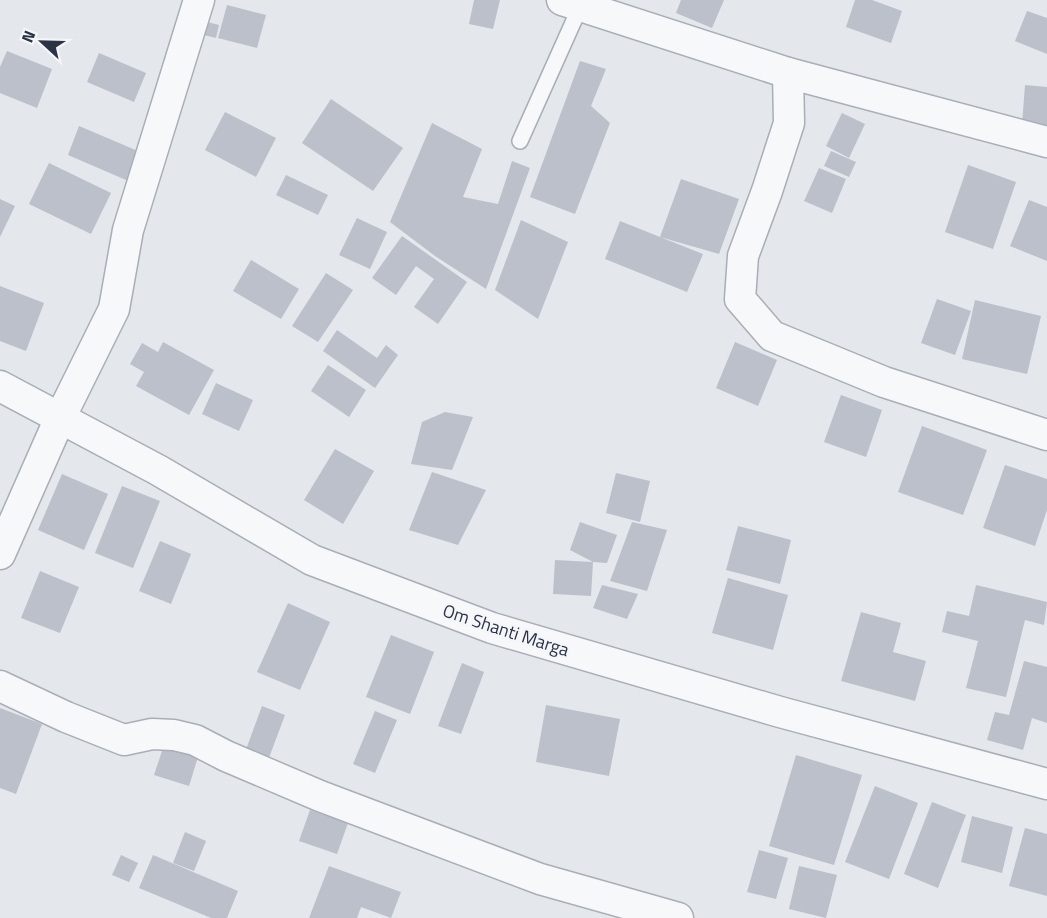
<svg xmlns="http://www.w3.org/2000/svg" width="1047" height="918" viewBox="0 0 1047 918" font-family="'Titillium Web',sans-serif">
<style>
.building{fill:#bbc0ca}
.lines{fill:none;stroke-linecap:round;stroke-linejoin:round}
.service-casing{stroke:#a9aeb7;stroke-width:18}
.minor-casing{stroke:#a9aeb7;stroke-width:33}
.service{stroke:#f7f8fa;stroke-width:15}
.minor{stroke:#f7f8fa;stroke-width:30}
.labels{text-anchor:middle;dominant-baseline:central;stroke-width:5;stroke-linejoin:round;paint-order:stroke}
.street-label{font-size:18px;fill:#2b3445;stroke:#f4f6f9}
</style>
<rect width="100%" height="100%" fill="#e4e7ec"/>
<g class="building">
<polygon points="474,0 500,0 493,29 469,24"/>
<polygon points="681,0 724,0 712,28 676,13"/>
<polygon points="855,0 872,0 902,11 891,43 846,27"/>
<polygon points="227,5 266,15 257,48 218,38"/>
<polygon points="1027,11 1047,18 1047,54 1015,41"/>
<polygon points="207,22 219,25 216,38 204,35"/>
<polygon points="7,51 52,69 37,108 0,93 0,67"/>
<polygon points="99,53 146,73 134,102 87,82"/>
<polygon points="580,61 606,69 591,106 610,123 575,214 530,197"/>
<polygon points="1025,85 1047,87 1047,127 1022,125"/>
<polygon points="331,99 403,148 373,191 302,143"/>
<polygon points="225,112 276,138 256,177 205,150"/>
<polygon points="842,113 865,124 849,158 826,146"/>
<polygon points="432,123 482,149 463,197 498,204 512,161 530,168 486,289 435,256 390,222"/>
<polygon points="79,126 145,154 133,183 68,155"/>
<polygon points="831,151 856,162 849,177 824,166"/>
<polygon points="49,163 111,193 91,234 29,204"/>
<polygon points="968,165 1016,182 993,249 945,232"/>
<polygon points="819,168 846,179 832,213 804,201"/>
<polygon points="286,175 328,195 318,215 276,195"/>
<polygon points="681,179 739,199 719,254 660,237 703,254 687,292 605,259 620,221 660,237"/>
<polygon points="0,199 15,206 0,237"/>
<polygon points="1029,200 1047,207 1047,261 1010,246"/>
<polygon points="357,218 387,232 370,269 339,255"/>
<polygon points="521,220 568,242 538,319 495,290"/>
<polygon points="402,236 467,282 438,324 414,307 434,279 416,266 396,295 372,278"/>
<polygon points="251,260 299,289 281,319 233,291"/>
<polygon points="326,273 353,290 318,342 292,326"/>
<polygon points="0,286 44,303 26,351 0,341"/>
<polygon points="937,299 971,311 955,355 921,343"/>
<polygon points="975,300 1041,316 1027,374 962,359"/>
<polygon points="337,330 377,358 386,345 398,355 375,388 323,351"/>
<polygon points="163,342 214,370 189,415 136,386 144,372 130,364 142,343 158,352"/>
<polygon points="735,342 777,360 758,406 716,388"/>
<polygon points="328,365 366,390 349,417 311,391"/>
<polygon points="216,383 253,400 239,431 202,414"/>
<polygon points="841,395 882,410 866,457 824,442"/>
<polygon points="445,412 473,417 452,470 411,464 422,422"/>
<polygon points="922,426 987,450 963,515 898,492"/>
<polygon points="335,449 374,471 343,524 304,500"/>
<polygon points="1005,465 1047,479 1047,510 1035,546 983,528"/>
<polygon points="432,472 486,490 458,545 409,530"/>
<polygon points="616,473 650,481 640,522 606,513"/>
<polygon points="62,474 108,494 84,550 38,530"/>
<polygon points="122,486 160,501 133,568 95,553"/>
<polygon points="580,522 617,535 607,563 593,562 591,596 553,594 555,560 593,562 570,550"/>
<polygon points="632,522 667,530 647,591 610,581"/>
<polygon points="738,526 791,540 780,584 726,570"/>
<polygon points="160,541 191,554 171,604 139,591"/>
<polygon points="40,571 79,587 60,633 21,618"/>
<polygon points="728,578 788,595 773,650 712,633"/>
<polygon points="602,585 638,594 627,619 593,608"/>
<polygon points="976,585 1047,602 1044,625 1025,620 1006,697 966,688 978,641 942,632 947,611 969,616"/>
<polygon points="288,603 330,622 300,690 257,672"/>
<polygon points="861,612 901,623 893,652 926,661 915,701 841,681"/>
<polygon points="391,635 434,652 410,714 366,697"/>
<polygon points="1024,661 1047,667 1047,723 1032,718 1023,750 987,740 995,712 1009,715"/>
<polygon points="462,663 484,672 461,734 438,726"/>
<polygon points="546,705 620,719 609,776 536,762"/>
<polygon points="262,706 285,715 267,763 244,755"/>
<polygon points="0,708 42,724 16,794 0,788"/>
<polygon points="375,711 397,720 375,773 353,764"/>
<polygon points="164,745 198,757 189,786 154,775"/>
<polygon points="796,755 862,775 834,865 769,846"/>
<polygon points="875,786 918,803 889,879 845,862"/>
<polygon points="932,802 966,815 938,888 904,874"/>
<polygon points="310,810 348,823 337,854 299,841"/>
<polygon points="972,816 1013,827 1002,873 961,862"/>
<polygon points="1025,828 1047,834 1047,896 1009,886"/>
<polygon points="185,832 206,841 194,871 173,863"/>
<polygon points="759,850 788,858 776,899 747,892"/>
<polygon points="121,855 138,863 129,882 112,875"/>
<polygon points="153,855 238,891 227,918 211,918 139,888"/>
<polygon points="329,866 401,892 391,918 361,907 357,918 309,918"/>
<polygon points="799,866 837,875 826,918 789,909"/>
</g>
<g class="lines">
<defs>
<polyline id="service" points="520,141 580,7"/>
<g id="minor">
<polyline points="562,0 788,73 1047,142"/>
<polyline points="788,73 789,123 767,191 743,256 740,299 772,336 884,382 1047,435"/>
<polyline points="0,386 158,470 312,560 492,628 780,712 1047,784"/>
<polyline points="0,554 60,418 114,309 128,230 199,0"/>
<polyline points="0,686 66,717 124,740 152,734 174,735 195,740 226,756 320,796 540,879 678,918"/>
</g>
</defs>
<use href="#service" class="service-casing"/>
<use href="#minor" class="minor-casing"/>
<use href="#service" class="service"/>
<use href="#minor" class="minor"/>
</g>
<g class="labels">
<g class="street-label">
<text transform="translate(506 630) rotate(18)">Om Shanti Marga</text>
</g>
</g>
<g transform="translate(42 42) rotate(292)" stroke="#f4f6f9" stroke-width="4.5" paint-order="stroke">
<path d="M0-4.5L10 22L0 15L-10 22Z" fill="#2b3445"/>
<text y="-9" font-size="16" font-weight="bold" text-anchor="middle" fill="#2b3445">N</text>
</g>
</svg>
